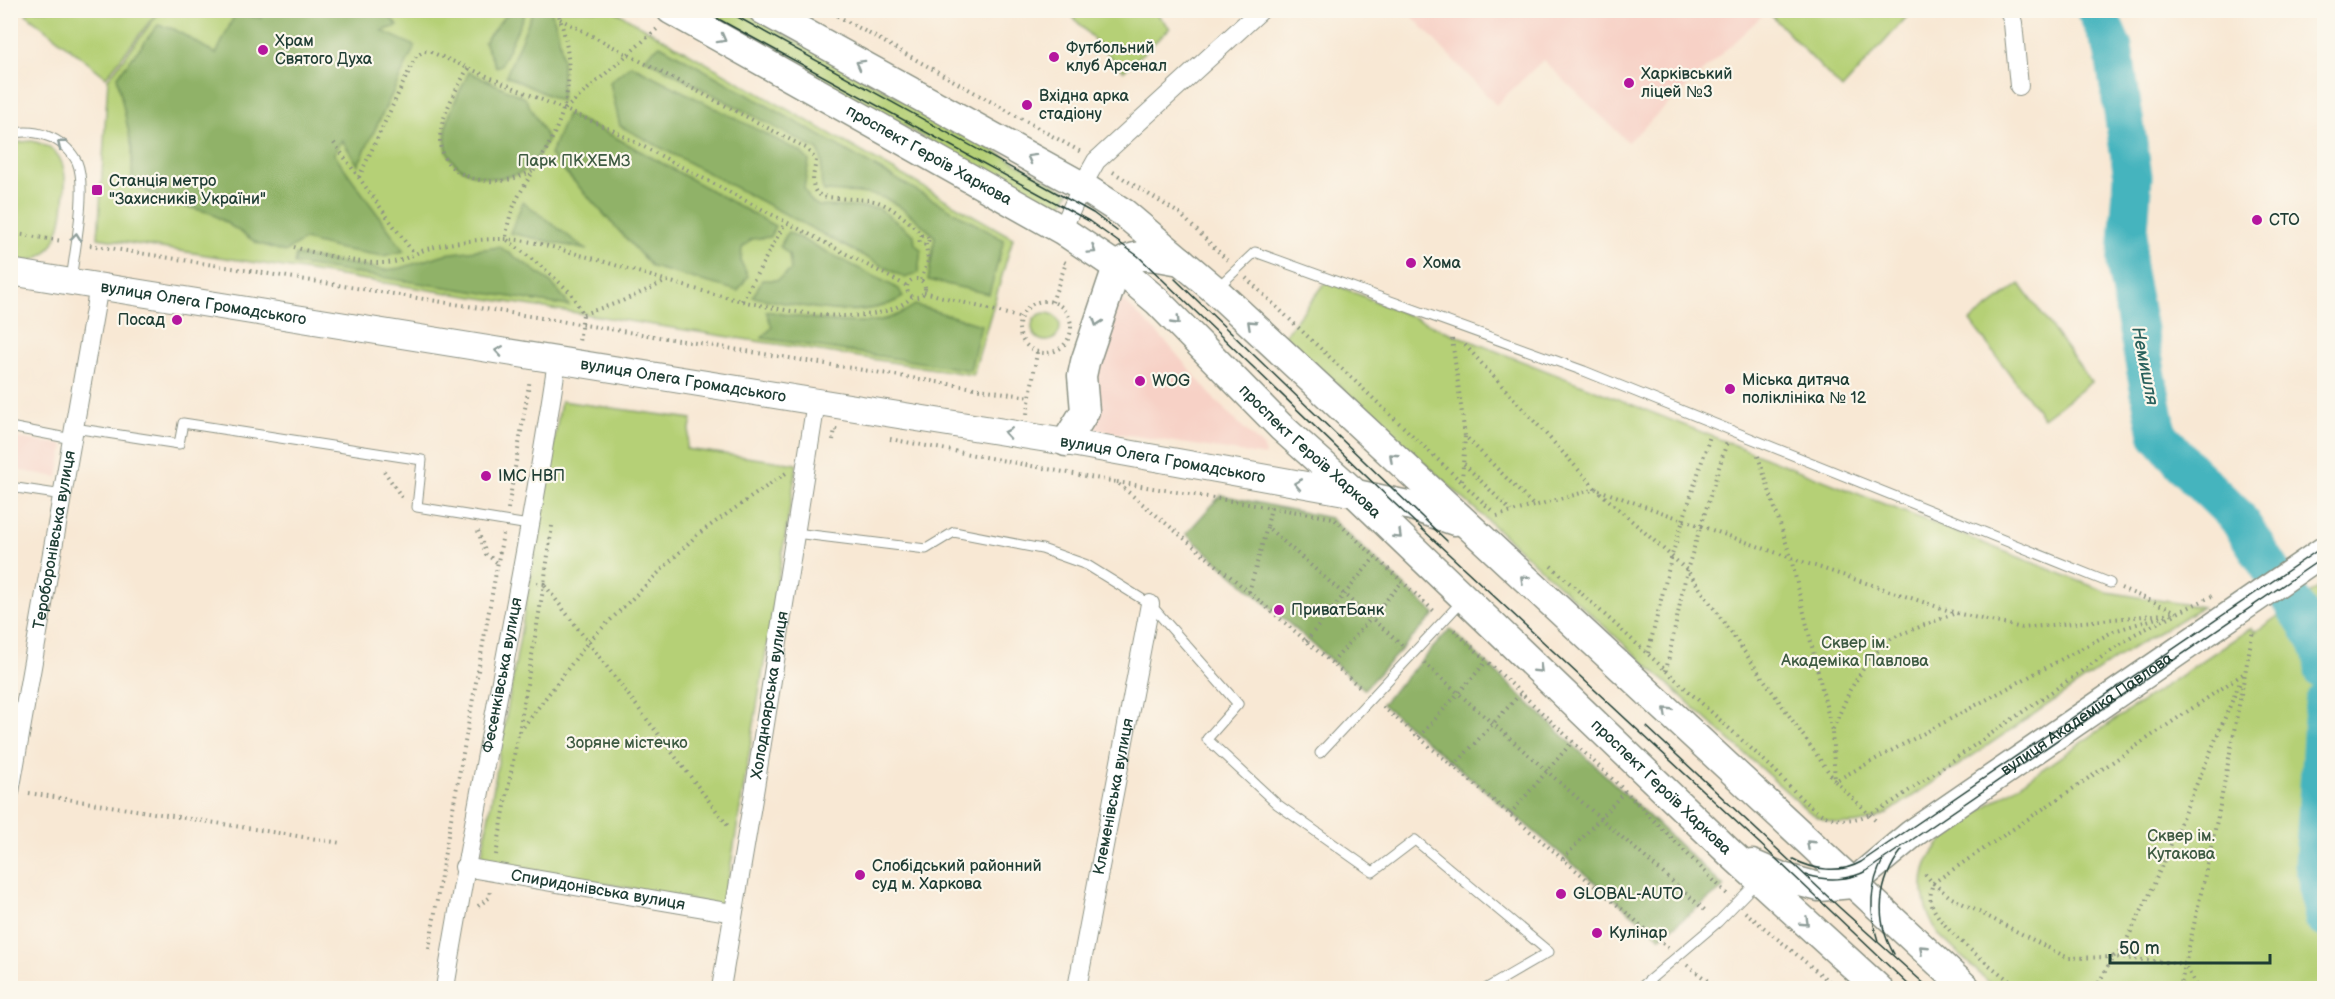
<svg xmlns="http://www.w3.org/2000/svg" width="2335" height="999" viewBox="0 0 2335 999" font-family="'Balsamiq Sans',sans-serif">
<style>
.built{fill:#f7d1c6}
.green{fill:#b5d076;stroke:#6a8655;stroke-width:1.5}
.forest{fill:#90b267;stroke:#58784e;stroke-width:1.5}
.lines{fill:none;stroke-linecap:round;stroke-linejoin:round}
.river{stroke:#45b4be;stroke-width:39}
.service-casing{stroke:#8c9284;stroke-width:11}
.minor-casing{stroke:#8c9284;stroke-width:20}
.secondary-casing{stroke:#8c9284;stroke-width:28}
.primary-casing{stroke:#8c9284;stroke-width:31}
.path{stroke:#8c9284;stroke-width:4;stroke-dasharray:1.5 4.5;stroke-linecap:butt}
.service{stroke:#fff;stroke-width:9}
.minor{stroke:#fff;stroke-width:18}
.secondary{stroke:#fff;stroke-width:26}
.primary{stroke:#fff;stroke-width:28}
.tram{stroke:#1f3d34;stroke-width:1.5}
.oneway{stroke:#8f9e9a}
.poi-dot{fill:#b5179e;stroke:#fbf7ec;stroke-width:2}
.labels{text-anchor:middle;dominant-baseline:central;stroke-width:4.5;stroke-linejoin:round;paint-order:stroke}
.poi-label{font-size:16px;fill:#1f3d34;stroke:#fbf7ec;text-anchor:start}
.street-label{font-size:16px;fill:#1f3d34;stroke:#fbf7ec}
.park-label{font-size:16px;fill:#3d5a41;stroke:#fbf7ec}
.water-label{font-size:18px;font-style:italic;fill:#2a615d;stroke:#fbf7ec}
</style>
<rect width="100%" height="100%" fill="#fbf7ec"/>
<filter id="ink" filterUnits="userSpaceOnUse"><feTurbulence type="fractalNoise" baseFrequency=".0167" numOctaves="2"/><feDisplacementMap in="SourceGraphic" scale="12" xChannelSelector="R" yChannelSelector="G"/><feConvolveMatrix kernelMatrix="1 2 1 2 8 2 1 2 1" color-interpolation-filters="sRGB"/></filter>
<filter id="wash" filterUnits="userSpaceOnUse"><feTurbulence type="fractalNoise" baseFrequency=".008" numOctaves="4" result="noise"/><feDisplacementMap in="SourceGraphic" scale="24" xChannelSelector="R" yChannelSelector="G"/><feGaussianBlur stdDeviation="1.35" result="paint"/><feColorMatrix in="noise" values="0 0 0 0 0 0 0 0 0 0 0 0 0 0 0 0 0 1.4 0 .05"/><feComposite in="paint" operator="in"/></filter>
<g filter="url(#wash)">
<rect width="100%" height="100%" fill="#f8e8d4"/>
<g class="built">
<polygon points="1407,11 1767,10 1767,11 1628,142 1543,60 1496,105"/>
<polygon points="1121,301 1125,302 1168,344 1217,402 1263,447 1266,456 1096,430 1092,383 1117,302"/>
<polygon points="10,437 64,445 58,477 11,469"/>
</g>
<g class="green">
<polygon points="29,10 158,10 158,11 106,77 26,14"/>
<polygon points="613,10 1013,238 973,375 98,238 108,79 160,11"/>
<polygon points="693,11 743,11 1069,192 1058,211"/>
<polygon points="1067,11 1154,11 1170,28 1124,71"/>
<polygon points="1767,11 1912,11 1842,89"/>
<path d="M32,141C44,144 56,149 61,161C67,174 65,188 64,202C61,234 50,269 11,259V146L20,142Z"/>
<path d="M1327,281L1448,332L2107,592L2202,607L2129,650L1886,814C1860,827 1832,829 1808,811L1284,336Z"/>
<polygon points="2020,284 2091,382 2043,418 1970,321"/>
<circle cx="1046" cy="327" r="14"/>
<polygon points="561,401 692,419 686,449 797,464 724,906 481,860"/>
<path d="M2324,584V988H1995L1940,936C1923,913 1916,879 1932,854C1951,824 1996,801 2025,781C2098,731 2172,681 2245,632L2252,628L2255,632Z"/>
</g>
<g class="forest">
<polygon points="262,11 384,11 398,26 382,31 415,46 358,165 342,140 334,154 404,251 383,256 340,249 304,240 285,252 257,243 211,213 168,202 132,184 132,148 117,77 158,25 174,29 216,54 235,14 261,18"/>
<polygon points="419,11 419,10 470,11 464,17 420,14"/>
<polygon points="513,11 526,11 501,65 496,67 484,42 503,18"/>
<path d="M533,11H551C564,44 563,66 561,101L506,76Z"/>
<path d="M660,45L1004,240L989,294L928,280L935,237C921,223 901,204 881,197C865,192 842,192 824,191C817,179 826,163 818,150L644,58Z"/>
<polygon points="631,65 801,152 809,161 804,188 810,200 819,206 878,208 914,235 915,244 921,250 918,273 905,278 620,126 610,82"/>
<path d="M469,72L525,98L548,139C543,147 538,159 531,166C507,187 452,180 446,146C442,120 459,94 469,72Z"/>
<polygon points="567,114 613,136 775,226 770,237 752,239 742,248 741,262 748,276 738,291 652,267 550,155"/>
<polygon points="523,202 587,250 510,233"/>
<path d="M788,232L899,289L903,297C862,323 798,305 753,297L762,280H777L791,270L789,255L780,246Z"/>
<path d="M500,247C526,265 553,278 569,306L294,264L296,255L385,270L401,268L445,254Z"/>
<path d="M915,305L981,325L970,370L762,338L772,327L766,311C800,317 862,330 895,316C902,313 909,309 915,305Z"/>
<polygon points="1221,495 1330,518 1435,614 1364,689 1186,534"/>
<polygon points="1450,629 1724,887 1660,937 1382,704"/>
</g>
<g class="lines">
<g class="river">
<polyline points="2096,10 2113,48 2133,176 2126,268 2158,434 2188,469 2237,517 2316,639 2324,660 2324,671"/>
<polyline points="2324,703 2314,864 2324,918"/>
</g>
</g>
</g>
<g filter="url(#ink)">
<g class="lines">
<defs>
<g id="service">
<path d="M10,134C23,131 34,131 47,136C59,140 71,150 77,162C88,188 74,253 71,281"/>
<polyline points="1217,288 1255,252 1584,371 2110,583"/>
<polyline points="10,427 72,439"/>
<polyline points="74,428 179,444 183,423 422,460 417,507 529,525"/>
<polyline points="10,487 63,495"/>
<polyline points="795,533 926,549 954,532 1042,549 1087,565 1150,604 1238,704 1207,739 1277,804 1373,872 1415,840 1549,952 1487,988"/>
<polyline points="1320,753 1463,600"/>
<polyline points="1640,988 1718,922 1758,881"/>
</g>
<g id="minor">
<polyline points="2009,10 2013,23 2019,86"/>
<polyline points="1062,230 1082,186 1096,161 1261,10"/>
<path id="s1" d="M10,792L99,286"/>
<path id="s2" d="M464,867L733,913"/>
<path id="s3" d="M445,988C479,779 526,571 557,361"/>
<path id="s4" d="M721,988L755,787L816,402"/>
<path id="s5" d="M1077,988L1150,604"/>
</g>
<g id="secondary">
<path id="s6" d="M10,272L1066,442L1356,494"/>
</g>
<g id="primary">
<path id="s7" d="M671,10L1062,230L1117,267L1157,301L1281,427L1356,494L1731,854L1878,988"/>
<polyline points="763,10 1082,186 1124,213 1215,290 1966,988"/>
<path d="M1066,442L1085,411L1082,376L1085,362L1117,267C1134,249 1159,258 1181,261"/>
<polyline points="1356,494 1412,506 1455,521"/>
<polyline points="1752,864 1782,877 1819,887 1852,884"/>
<path id="s8" d="M1852,884L1912,834L2324,551"/>
</g>
</defs>
<use href="#service" class="service-casing"/>
<use href="#minor" class="minor-casing"/>
<use href="#secondary" class="secondary-casing"/>
<use href="#primary" class="primary-casing"/>
<g class="path">
<path d="M557,10C578,69 570,111 538,164C522,189 508,209 506,239L547,271L571,293L583,314L579,342"/>
<polyline points="637,10 647,16"/>
<polyline points="827,10 1081,152"/>
<path d="M560,19L806,148L816,160C815,169 810,183 816,192C822,201 865,197 878,202C894,208 912,223 922,236"/>
<path d="M468,68C449,103 415,158 470,177C492,185 512,181 532,171"/>
<polyline points="565,109 657,29"/>
<polyline points="334,143 414,254"/>
<polyline points="1113,172 1180,214 1227,260"/>
<polyline points="359,177 416,56 424,51 431,52 612,130 907,286"/>
<polyline points="10,233 62,241"/>
<circle cx="924" cy="240" r="4.5"/>
<polyline points="90,245 1030,397 1037,352"/>
<path d="M294,247C318,254 369,267 393,262C405,260 415,253 427,249C451,242 479,239 503,239C530,239 558,249 584,256C653,274 855,351 912,297"/>
<polyline points="1246,278 1491,510"/>
<circle cx="916" cy="288" r="9"/>
<polyline points="921,280 928,261 926,244"/>
<polyline points="924,292 1022,318"/>
<polyline points="742,301 785,223"/>
<circle cx="1045" cy="327" r="26"/>
<polyline points="1052,302 1066,263 1064,262"/>
<polyline points="583,314 620,302 667,281"/>
<polyline points="1452,339 1465,436"/>
<polyline points="1465,345 1596,489 1791,558 1956,613 2022,628 2174,613"/>
<polyline points="1027,414 1030,397"/>
<polyline points="890,439 1116,482 1249,592 1361,688"/>
<polyline points="833,440 835,429 838,430"/>
<polyline points="1758,456 1791,558 1832,731"/>
<polyline points="1464,464 1511,511"/>
<polyline points="384,471 403,499"/>
<polyline points="1462,480 1465,436 1533,505"/>
<polyline points="1117,482 1333,518 1434,611"/>
<polyline points="1271,507 1267,527 1402,645"/>
<polyline points="508,509 530,379"/>
<polyline points="1497,516 1596,489 1687,570 1835,781 2114,631 2167,615"/>
<polyline points="552,526 544,584 728,826"/>
<polyline points="478,531 486,554 499,564"/>
<path d="M1551,566C1624,632 1696,698 1768,764C1785,779 1805,808 1826,816C1852,826 1872,814 1894,801L2135,634L2214,595"/>
<polyline points="2121,588 2177,612"/>
<polyline points="1249,592 1267,527"/>
<polyline points="1454,630 1625,791 1727,894"/>
<polyline points="1306,641 1375,557"/>
<polyline points="1648,653 1672,555 1710,436"/>
<polyline points="1332,663 1402,582"/>
<polyline points="1424,663 1707,912"/>
<polyline points="1666,671 1687,570 1727,442"/>
<polyline points="1383,707 1668,948"/>
<polyline points="519,732 544,584 537,583"/>
<polyline points="1419,737 1487,661"/>
<polyline points="1454,766 1521,693"/>
<polyline points="29,793 341,843"/>
<polyline points="1510,814 1573,741"/>
<polyline points="1875,820 1835,781 1832,731 1850,690 1870,658 1891,639 1901,634 1956,613"/>
<polyline points="496,855 518,734 589,641 698,534 786,473"/>
<polyline points="1563,859 1625,791"/>
<polyline points="1925,874 1933,883 2243,674"/>
<polyline points="478,906 489,898 490,889"/>
<polyline points="1745,912 1837,988"/>
<polyline points="429,949 443,863 503,534"/>
<polyline points="1687,965 1717,988"/>
<path d="M2019,988C1996,970 1941,931 1932,905C1929,898 1931,890 1933,883L1950,897L2068,958L2113,957L2185,964L2197,988"/>
<polyline points="2096,988 2113,957 2121,951 2148,898 2241,680"/>
<polyline points="2180,988 2218,816 2253,631"/>
</g>
<use href="#service" class="service"/>
<use href="#minor" class="minor"/>
<use href="#secondary" class="secondary"/>
<use href="#primary" class="primary"/>
<g class="tram">
<polyline points="702,10 1089,221 1138,256 1393,502 1773,856 1912,988"/>
<polyline points="725,10 1093,213 1117,231"/>
<polyline points="1175,279 1447,541"/>
<polyline points="1647,727 1840,908 1929,988"/>
<path d="M1793,859C1813,870 1840,874 1861,862L2324,546"/>
<path d="M1806,875C1826,881 1849,881 1868,870L2324,557"/>
<path d="M1878,941C1869,913 1869,886 1883,860"/>
<path d="M1894,954C1874,920 1878,881 1902,850"/>
</g>
</g>
<defs><path id="oneway-chevron" d="M-2-3.5L2.5 0L-2 3.5" fill="none" stroke-width="1.6" stroke-linecap="round" stroke-linejoin="round" transform="scale(1.5)"/></defs>
<g class="oneway">
<use href="#oneway-chevron" transform="translate(722 39) rotate(29)"/>
<use href="#oneway-chevron" transform="translate(860 64) rotate(-151)"/>
<use href="#oneway-chevron" transform="translate(61 144) rotate(-141)"/>
<use href="#oneway-chevron" transform="translate(1031 158) rotate(-151)"/>
<use href="#oneway-chevron" transform="translate(76 237) rotate(-84)"/>
<use href="#oneway-chevron" transform="translate(1092 250) rotate(34)"/>
<use href="#oneway-chevron" transform="translate(1176 321) rotate(46)"/>
<use href="#oneway-chevron" transform="translate(1097 322) rotate(109)"/>
<use href="#oneway-chevron" transform="translate(1251 324) rotate(-137)"/>
<use href="#oneway-chevron" transform="translate(499 351) rotate(-171)"/>
<use href="#oneway-chevron" transform="translate(1008 433) rotate(-171)"/>
<use href="#oneway-chevron" transform="translate(1393 457) rotate(-137)"/>
<use href="#oneway-chevron" transform="translate(1298 484) rotate(-170)"/>
<use href="#oneway-chevron" transform="translate(1398 535) rotate(44)"/>
<use href="#oneway-chevron" transform="translate(1524 579) rotate(-137)"/>
<use href="#oneway-chevron" transform="translate(1539 669) rotate(44)"/>
<use href="#oneway-chevron" transform="translate(1667 711) rotate(-137)"/>
<use href="#oneway-chevron" transform="translate(1810 844) rotate(-137)"/>
<use href="#oneway-chevron" transform="translate(1805 922) rotate(43)"/>
<use href="#oneway-chevron" transform="translate(1923 949) rotate(-137)"/>
</g>
</g>
<g class="poi-dot">
<circle cx="263" cy="50" r="6"/>
<circle cx="1054" cy="57" r="6"/>
<circle cx="1629" cy="83" r="6"/>
<circle cx="1027" cy="105" r="6"/>
<rect x="91" y="184" width="12" height="12" rx="3"/>
<circle cx="2257" cy="220" r="6"/>
<circle cx="1411" cy="263" r="6"/>
<circle cx="177" cy="320" r="6"/>
<circle cx="1140" cy="381" r="6"/>
<circle cx="1730" cy="389" r="6"/>
<circle cx="486" cy="476" r="6"/>
<circle cx="1279" cy="610" r="6"/>
<circle cx="860" cy="875" r="6"/>
<circle cx="1561" cy="894" r="6"/>
<circle cx="1597" cy="933" r="6"/>
</g>
<g class="labels">
<g class="poi-label">
<text x="275" y="41">Храм<tspan x="275" dy="18">Святого Духа</tspan></text>
<text x="1066" y="48">Футбольний<tspan x="1066" dy="18">клуб Арсенал</tspan></text>
<text x="1641" y="74">Харківський<tspan x="1641" dy="18">ліцей №3</tspan></text>
<text x="1039" y="96">Вхідна арка<tspan x="1039" dy="18">стадіону</tspan></text>
<text x="109" y="181">Станція метро<tspan x="109" dy="18">"Захисникiв України"</tspan></text>
<text x="2269" y="220">СТО</text>
<text x="1423" y="263">Хома</text>
<text x="165" y="320" text-anchor="end">Посад</text>
<text x="1742" y="380">Міська дитяча<tspan x="1742" dy="18">поліклініка № 12</tspan></text>
<text x="1152" y="381">WOG</text>
<text x="498" y="476">ІМС НВП</text>
<text x="1291" y="610">ПриватБанк</text>
<text x="872" y="866">Слобідський районний<tspan x="872" dy="18">суд м. Харкова</tspan></text>
<text x="1573" y="894">GLOBAL-AUTO</text>
<text x="1609" y="933">Кулінар</text>
</g>
<g class="street-label">
<text stroke="none"><textPath href="#s7" startOffset="296">проспект Героїв Харкова</textPath></text>
<text stroke="none"><textPath href="#s6" startOffset="196">вулиця Олега Громадського</textPath></text>
<text stroke="none"><textPath href="#s6" startOffset="682">вулиця Олега Громадського</textPath></text>
<text stroke="none"><textPath href="#s7" startOffset="782">проспект Героїв Харкова</textPath></text>
<text stroke="none"><textPath href="#s6" startOffset="1168">вулиця Олега Громадського</textPath></text>
<text stroke="none"><textPath href="#s1" startOffset="256">Тероборонівська вулиця</textPath></text>
<text stroke="none"><textPath href="#s3" startOffset="318">Фесенківська вулиця</textPath></text>
<text stroke="none"><textPath href="#s4" startOffset="297">Холодноярська вулиця</textPath></text>
<text stroke="none"><textPath href="#s8" startOffset="290">вулиця Академіка Павлова</textPath></text>
<text stroke="none"><textPath href="#s7" startOffset="1268">проспект Героїв Харкова</textPath></text>
<text stroke="none"><textPath href="#s5" startOffset="195">Клеменівська вулиця</textPath></text>
<text stroke="none"><textPath href="#s2" startOffset="136">Спиридонівська вулиця</textPath></text>
</g>
<g class="park-label">
<text x="574" y="161">Парк ПК ХЕМЗ</text>
<text x="1855" y="643">Сквер ім.<tspan x="1855" dy="18">Академіка Павлова</tspan></text>
<text x="627" y="743">Зоряне містечко</text>
<text x="2181" y="836">Сквер ім.<tspan x="2181" dy="18">Кутакова</tspan></text>
</g>
<g class="water-label">
<text transform="translate(2145 366) rotate(79)">Немишля</text>
</g>
</g>
<rect width="2335" height="999" fill="none" stroke="#fbf7ec" stroke-width="36"/>
<path d="M2110 954v9h160v-9" fill="none" stroke="#1f3d34" stroke-width="3"/>
<text x="2119" y="954" font-size="18" fill="#1f3d34" stroke="#fbf7ec" stroke-width="4.5" paint-order="stroke">50 m</text>
</svg>
